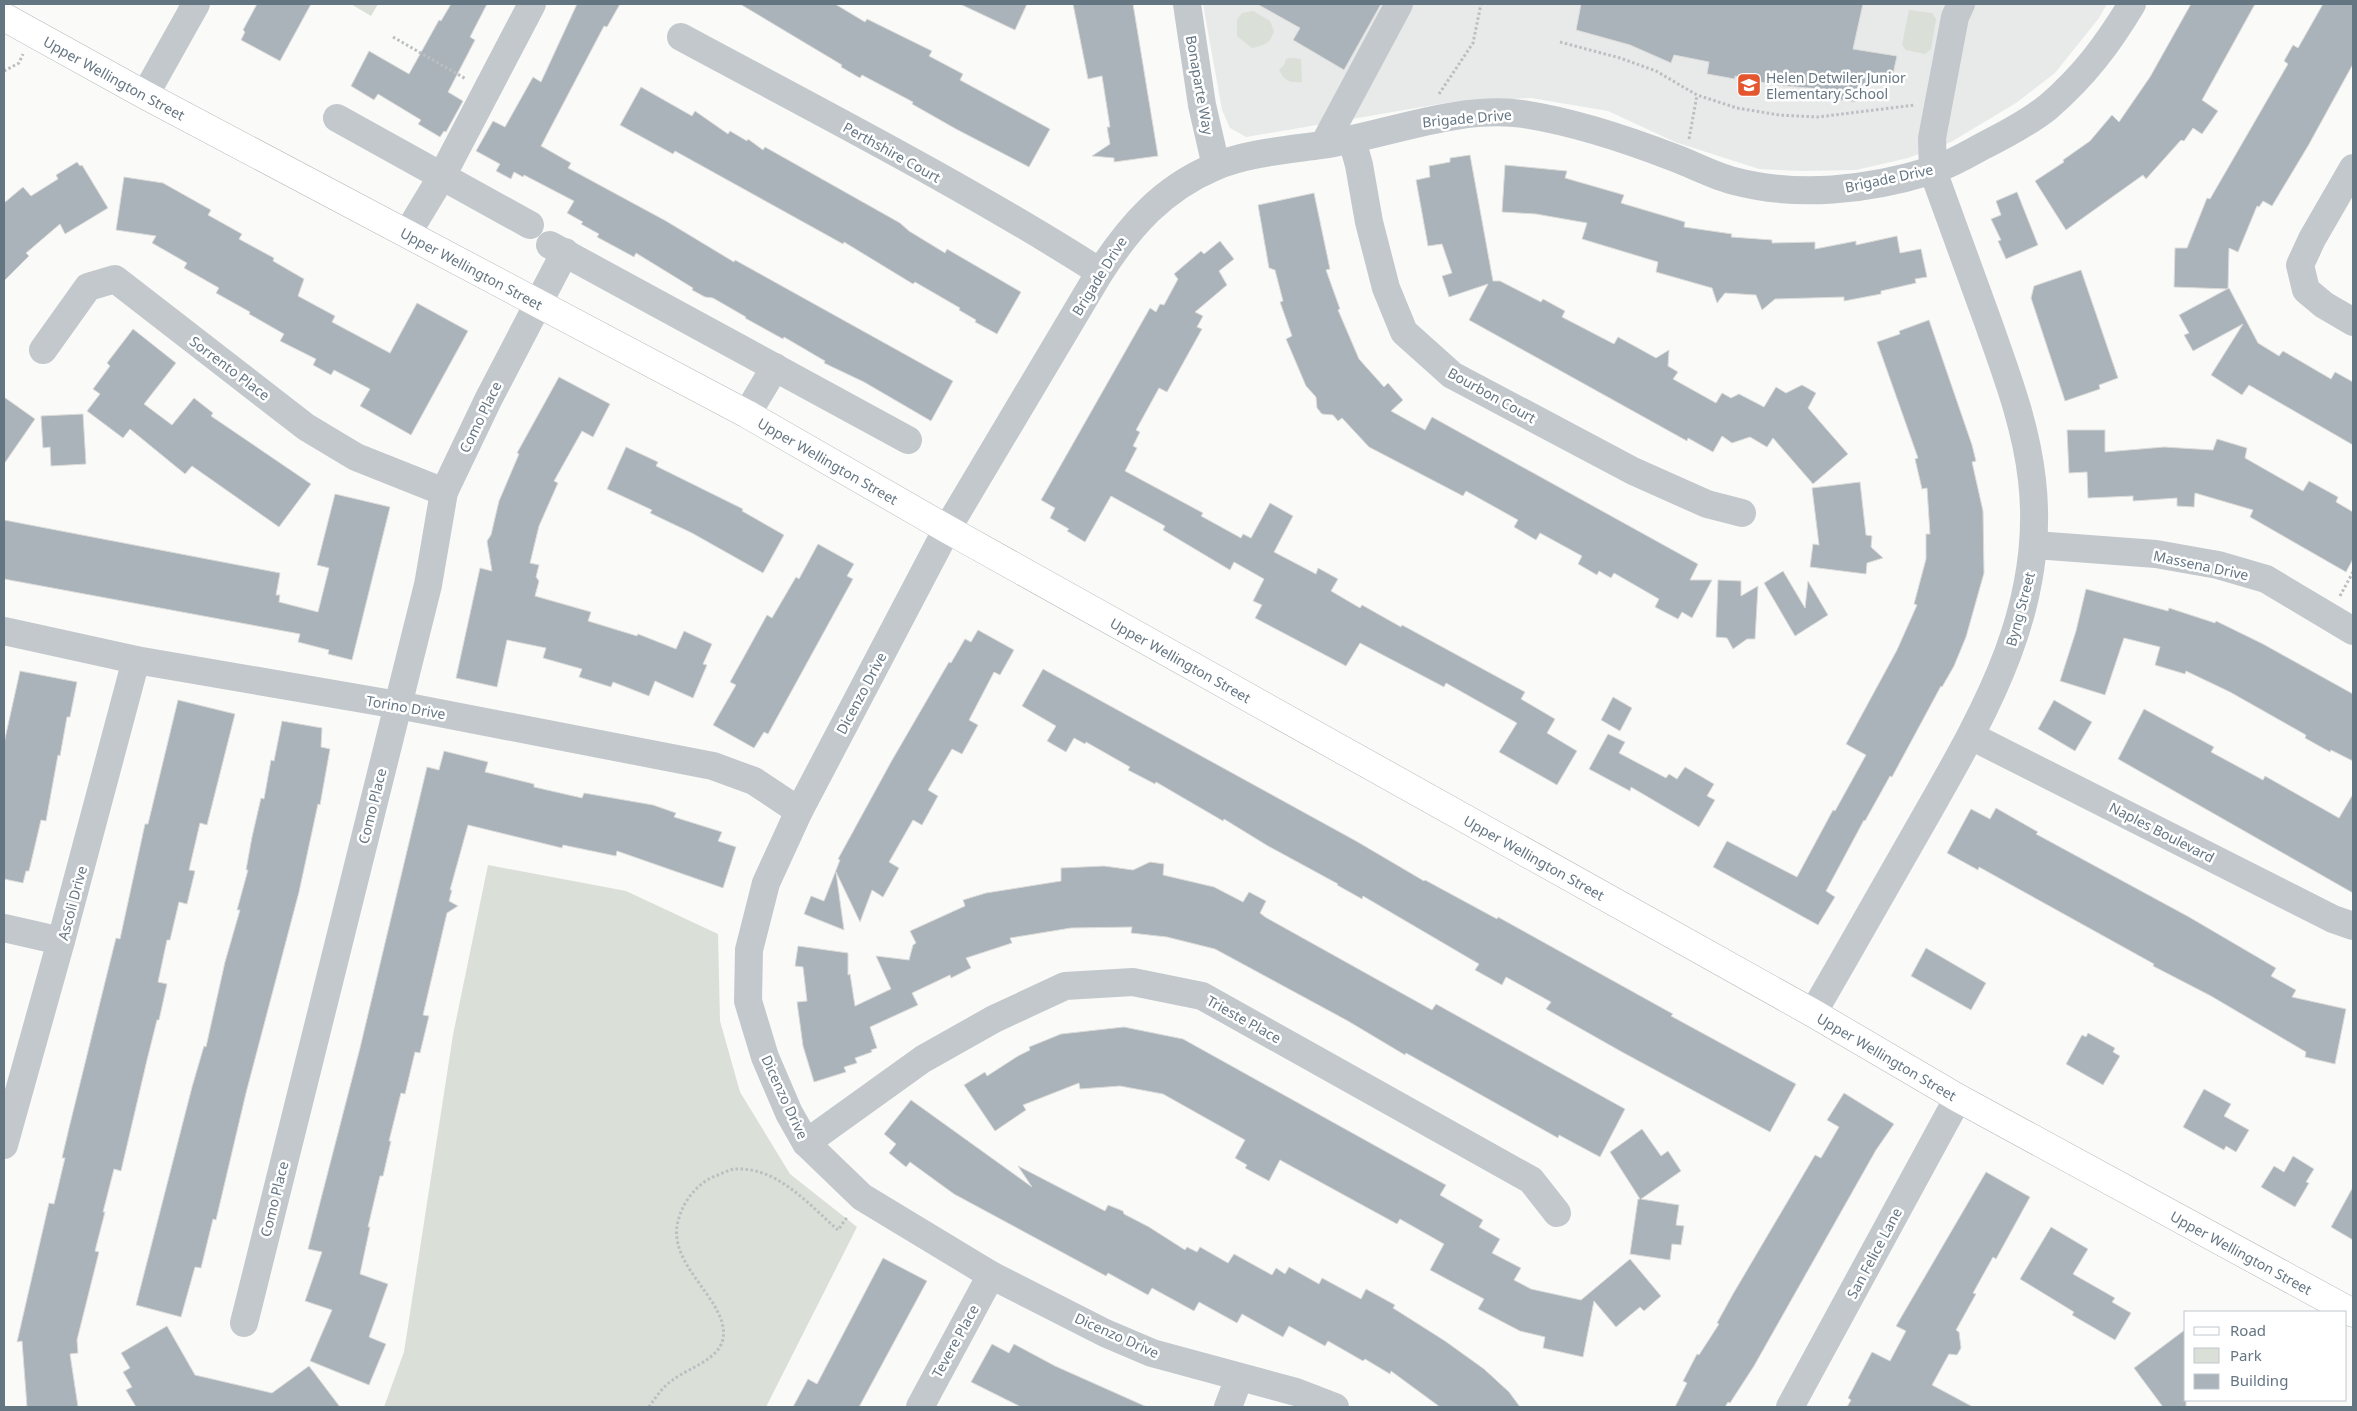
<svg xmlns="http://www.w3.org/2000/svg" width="2357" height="1411" viewBox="0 0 2357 1411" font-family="'Noto Sans',sans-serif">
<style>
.built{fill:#e8e9e9}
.green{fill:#dadfd7}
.building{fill:#aab3b9;stroke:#dcdcda}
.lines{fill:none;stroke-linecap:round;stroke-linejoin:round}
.major-casing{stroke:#b5babe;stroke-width:29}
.path{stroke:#bbbfc2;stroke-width:3;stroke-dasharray:2.5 2.5;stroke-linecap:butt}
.minor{stroke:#c3c8cc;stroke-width:28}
.major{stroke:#fff;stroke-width:28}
.labels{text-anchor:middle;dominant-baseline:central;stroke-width:5;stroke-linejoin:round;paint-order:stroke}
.poi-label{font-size:14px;fill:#657683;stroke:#fff;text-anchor:start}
.street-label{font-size:14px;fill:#657683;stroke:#fff}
</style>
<rect width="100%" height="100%" fill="#fafaf8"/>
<polygon class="built" points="1203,4 2107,4 2099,18 2055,73 2016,103 1951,142 1908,158 1856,170 1802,171 1759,169 1675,142 1608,111 1531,98 1451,102 1246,137 1230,128 1222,110"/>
<g class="green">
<polygon points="351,4 378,4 371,16"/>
<polygon points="1909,10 1932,13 1936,19 1931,49 1925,54 1906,50 1902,45"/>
<path d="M1253,11L1270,21L1274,31C1270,44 1264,45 1252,48L1237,36V20L1242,13Z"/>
<path d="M1290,58L1301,59L1302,82C1289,83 1285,81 1279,70L1284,65L1286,59Z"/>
<polygon points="488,865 626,891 718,934 720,1021 740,1092 790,1174 857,1227 766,1407 384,1407 404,1352 453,1035"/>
</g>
<g class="building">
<polygon points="257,4 311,4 280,61 241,40 245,32 243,30"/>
<polygon points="451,4 487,4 470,37 475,40 448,92 463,101 446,132 444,131 440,137 418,124 421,120 378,94 374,100 351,86 369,51 409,74 439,20 441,21"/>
<polygon points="577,4 620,4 607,27 604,26 541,146 571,163 568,168 666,221 734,262 735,260 953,381 931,421 864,382 824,363 825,361 784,337 783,339 745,318 746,317 713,298 705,297 692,290 693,288 636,253 634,257 597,237 599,234 581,224 583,222 567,213 574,201 524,175 523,177 514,172 511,179 496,171 500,164 476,151 493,121 505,127 533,77 541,82"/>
<polygon points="740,4 835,4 865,22 867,19 932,51 929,56 963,74 960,80 1050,129 1029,167 956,129 912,104 913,102 862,75 860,78 841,67 842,65"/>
<polygon points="960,4 1027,4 1015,30"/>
<polygon points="1073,4 1133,4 1158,156 1114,162 1114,158 1092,156 1110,144 1107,127 1110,127 1102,76 1088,79"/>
<polygon points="1257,4 1381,4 1344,70 1293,40 1300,28"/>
<polygon points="1581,4 1863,4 1853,49 1897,56 1892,79 1858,86 1855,102 1830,98 1831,90 1774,85 1735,76 1735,79 1707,74 1709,62 1674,55 1671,63 1630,45 1576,30"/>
<polygon points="2191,4 2255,4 2202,100 2218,111 2202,134 2193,128 2184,141 2181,140 2146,179 2143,175 2066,230 2035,181 2064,162 2063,160 2090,141 2112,115 2119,122 2150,77"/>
<polygon points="2323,4 2353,4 2353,64 2308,146 2272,206 2263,201 2259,207 2257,206 2238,252 2229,248 2228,289 2174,287 2175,248 2187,248 2207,198 2210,199 2288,64 2284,61 2293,45 2298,48"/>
<polygon points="641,87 692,116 695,111 728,134 730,131 747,141 748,139 763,150 765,147 900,223 909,231 945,253 947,249 1021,292 997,334 975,322 976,320 959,310 960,308 915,282 913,284 844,242 843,244 675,151 673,154 620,125"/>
<polygon points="1470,155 1493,281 1500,281 1541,302 1543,299 1565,311 1562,317 1614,344 1618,337 1656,358 1669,350 1668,366 1678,372 1673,379 1716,403 1722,393 1731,398 1739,394 1764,407 1776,387 1786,393 1802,385 1816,393 1808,408 1848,454 1813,484 1773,438 1767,447 1750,437 1732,443 1722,436 1713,452 1688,438 1687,441 1469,320 1488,284 1449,297 1442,276 1452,273 1442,244 1428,246 1416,180 1430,177 1429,166 1450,162 1450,158"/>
<polygon points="77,162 80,166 82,165 108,208 65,234 60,224 26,253 29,256 4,281 4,203 23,187 31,196 58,179 56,175"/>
<polygon points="1505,165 1567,171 1565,178 1624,195 1621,203 1685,222 1684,227 1732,234 1731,237 1772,240 1772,243 1815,242 1815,249 1856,241 1856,245 1897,236 1900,253 1921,249 1927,277 1915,279 1916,283 1881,291 1881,294 1844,301 1844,297 1775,299 1762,310 1756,295 1725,293 1717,303 1712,288 1656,272 1658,262 1582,239 1587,223 1536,214 1502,212"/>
<polygon points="124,177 163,183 211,210 208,215 242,234 239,239 274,258 273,261 304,279 298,296 335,316 332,322 390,353 417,303 468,331 411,435 360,406 370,389 334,370 331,375 313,365 316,359 280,341 284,334 249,314 250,312 216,293 219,288 184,268 187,263 152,243 156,236 116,230"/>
<polygon points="2017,192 2038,245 2006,259 1998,241 2001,240 1991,219 2001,215 1996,201"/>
<polygon points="1314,193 1330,269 1326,270 1340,309 1338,310 1359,359 1384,387 1388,383 1403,400 1391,411 1425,430 1432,417 1698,564 1690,580 1712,580 1692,618 1682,612 1678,619 1655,607 1659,599 1614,573 1611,578 1599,571 1597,575 1578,564 1582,556 1540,533 1536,540 1514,527 1518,520 1466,491 1463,496 1369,447 1342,418 1338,421 1333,415 1322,414 1317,408 1316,397 1306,386 1286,339 1292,336 1280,302 1283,301 1275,270 1269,268 1258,205"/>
<polygon points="1220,241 1234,259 1219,271 1227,285 1195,312 1203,316 1197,327 1202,329 1167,392 1159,388 1136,430 1140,432 1133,446 1137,448 1125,471 1203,513 1201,516 1241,538 1243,534 1251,538 1270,503 1293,516 1274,552 1316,574 1318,568 1338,579 1331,591 1360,608 1362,605 1401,627 1402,625 1525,692 1521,699 1555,719 1547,733 1577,751 1557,785 1499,752 1517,723 1446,683 1444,687 1360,643 1346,666 1255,618 1262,605 1253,601 1264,579 1234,562 1230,570 1163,530 1165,526 1111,496 1085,542 1067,531 1069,529 1050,518 1055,508 1041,500 1150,308 1156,312 1160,304 1164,305 1178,279 1174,274 1201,251 1204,254"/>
<polygon points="2081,270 2118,378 2099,385 2100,389 2065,401 2031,298 2034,286"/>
<polygon points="2229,288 2258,343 2279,356 2283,351 2331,379 2335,372 2353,382 2353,445 2249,385 2242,395 2211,375 2243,324 2193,351 2184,335 2189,333 2179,315"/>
<polygon points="1929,320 1972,445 1976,461 1972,462 1983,511 1984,573 1966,637 1954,666 1942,687 1941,686 1892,777 1890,776 1865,821 1864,820 1826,891 1835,897 1818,925 1713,867 1727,841 1797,877 1833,810 1835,811 1866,755 1846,744 1897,650 1917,605 1914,604 1926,559 1926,534 1930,534 1927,488 1922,489 1915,459 1918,458 1877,342 1900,334 1899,331"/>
<polygon points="133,329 176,363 144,404 172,425 194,398 213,413 211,416 311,484 279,527 192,466 185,474 130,429 123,438 87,411 100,394 93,389 110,366 107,363"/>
<polygon points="559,377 610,404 593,437 582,431 554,481 558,483 539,526 530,563 539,565 536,577 539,581 535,596 591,612 588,621 637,636 638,634 676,649 684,631 712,644 703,664 707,665 693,698 655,681 649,696 613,682 611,687 579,677 582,669 543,658 546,648 507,640 497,687 456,678 480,568 492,571 487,541 491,535 499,501 519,454 517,453"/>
<polygon points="4,397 35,419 4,464"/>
<polygon points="83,414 86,464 51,466 50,447 43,448 41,416"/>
<polygon points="2067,430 2105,430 2105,452 2164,447 2213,450 2217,439 2247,448 2245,458 2303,491 2309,481 2338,497 2336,502 2353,512 2353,559 2346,572 2250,517 2253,510 2195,493 2194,507 2177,506 2177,498 2133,501 2133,496 2088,498 2087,472 2069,473"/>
<polygon points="626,447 658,462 656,466 743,509 742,511 784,535 763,573 692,533 650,513 652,510 607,489"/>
<polygon points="1860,482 1866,535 1872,536 1871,547 1883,558 1867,563 1866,574 1810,567 1813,544 1819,545 1812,488"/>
<polygon points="335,494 390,507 352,660 328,654 329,650 298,642 300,634 4,579 4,520 280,573 276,595 280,595 279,602 318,612 329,568 317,565"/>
<polygon points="818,544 854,564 847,576 853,579 768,734 764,732 754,748 713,725 736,685 730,682 767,615 772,618 796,577 799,579"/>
<polygon points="1783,571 1805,608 1808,581 1828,615 1795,636 1764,583"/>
<polygon points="1718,580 1741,581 1741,596 1758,586 1755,639 1747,639 1733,649 1727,638 1716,637"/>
<polygon points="2086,589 2168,611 2169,608 2215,623 2216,621 2263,644 2353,694 2353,761 2331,750 2330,752 2305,738 2306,735 2230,692 2186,671 2185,674 2155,665 2160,647 2124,638 2105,695 2060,681 2076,631"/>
<polygon points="978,630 1014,650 1000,675 994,672 969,720 978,725 962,754 952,749 928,790 938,796 922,825 913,820 889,862 899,868 883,897 872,890 860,922 836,872 844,930 804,914 811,896 824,901 840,860 838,859 891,762 949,662 951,663 965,639 971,642"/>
<polygon points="1043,669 1356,841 1424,881 1425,880 1497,919 1498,917 1673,1014 1671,1016 1796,1084 1770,1132 1622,1052 1546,1009 1551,1002 1506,977 1502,985 1475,970 1479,964 1363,896 1362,899 1337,885 1338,884 1268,846 1224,819 1223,821 1156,782 1155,784 1128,770 1130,767 1086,742 1085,744 1074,738 1066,752 1047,741 1056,726 1022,706"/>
<polygon points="20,671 77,682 70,717 67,717 60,756 58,755 46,821 41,820 29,871 26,871 23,883 4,879 4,743"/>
<polygon points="1613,697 1632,708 1620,731 1601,720"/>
<polygon points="178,700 235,714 207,825 200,823 189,870 195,871 187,904 179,902 170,940 167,940 158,982 167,984 159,1020 157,1020 147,1060 121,1171 114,1169 103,1212 105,1212 95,1251 99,1252 77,1340 78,1353 70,1354 78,1407 27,1407 22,1341 17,1342 49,1203 54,1204 65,1158 62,1158 69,1128 107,974 116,938 120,939 145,824 148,824"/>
<polygon points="2054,700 2092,722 2075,751 2038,729"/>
<polygon points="2144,709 2214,747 2211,752 2263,780 2265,776 2339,818 2353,794 2353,893 2118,759"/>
<polygon points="282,721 322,728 321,747 330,749 320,805 318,804 299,892 246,1093 216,1220 213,1219 201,1268 195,1267 181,1317 136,1305 192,1087 204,1046 206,1047 225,962 240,910 237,910 248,870 246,870 252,837 261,798 264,799 271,760 274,761"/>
<polygon points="1608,734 1625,742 1619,753 1666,778 1669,774 1677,779 1685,767 1714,784 1707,796 1715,800 1699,827 1631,787 1630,791 1589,769"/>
<polygon points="444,751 488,762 485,772 534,784 534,787 582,798 584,793 653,805 676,813 674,817 722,832 718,841 736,847 723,888 617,851 616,856 563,845 562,848 468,825 450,890 452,890 449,901 458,906 447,913 423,1015 429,1016 420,1053 415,1052 405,1094 401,1093 389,1141 391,1141 383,1176 380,1176 368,1227 370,1227 360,1274 388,1284 369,1337 386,1344 369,1385 310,1361 332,1310 305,1301 322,1252 308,1249 360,1048 427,767 439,770"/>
<polygon points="1996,808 2038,832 2036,834 2189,917 2276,968 2271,976 2296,990 2292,997 2346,1009 2335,1064 2305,1057 2306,1052 2211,996 2153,966 2154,964 1979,867 1978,870 1947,853 1971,809 1990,819"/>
<polygon points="1150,862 1164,864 1163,875 1214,887 1243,902 1249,892 1266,901 1260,913 1265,917 1432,1010 1436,1004 1625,1109 1600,1157 1559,1135 1558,1138 1406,1053 1405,1055 1348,1021 1215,949 1167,937 1131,933 1132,927 1071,928 1010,938 1012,943 966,958 971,968 951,978 950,975 912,993 918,1005 870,1027 877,1048 871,1050 872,1052 855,1058 857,1063 844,1067 846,1072 814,1082 803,1046 797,1002 807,1001 803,967 795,966 798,946 848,953 848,975 850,974 855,1006 891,989 876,956 909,960 913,945 916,943 910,931 965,906 963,900 986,893 1061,881 1061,868 1104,866 1133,870"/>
<polygon points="1926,948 1986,983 1971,1010 1911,976"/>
<polygon points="1124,1027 1183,1039 1446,1185 1440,1195 1483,1220 1479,1227 1500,1239 1492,1253 1521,1268 1514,1280 1531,1289 1581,1300 1630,1259 1661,1296 1644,1311 1640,1307 1616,1327 1594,1301 1583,1357 1543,1348 1545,1337 1520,1331 1478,1309 1484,1299 1430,1270 1444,1244 1400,1219 1397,1224 1280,1160 1269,1181 1245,1168 1247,1165 1235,1158 1245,1140 1163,1094 1120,1086 1080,1089 1079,1083 1023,1105 1026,1110 995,1131 964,1085 985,1072 987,1076 1018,1056 1030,1050 1029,1047 1061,1034"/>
<polygon points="2088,1033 2115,1048 2113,1052 2120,1056 2103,1085 2066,1064 2082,1035 2086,1037"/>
<polygon points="2204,1089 2231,1104 2224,1116 2249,1130 2236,1152 2226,1146 2224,1150 2183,1127"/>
<polygon points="1844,1093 1894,1124 1876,1150 1754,1366 1730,1403 1728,1402 1725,1407 1675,1407 1687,1383 1683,1381 1697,1354 1699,1355 1719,1324 1717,1323 1733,1294 1815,1155 1821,1158 1839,1127 1827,1120"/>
<polygon points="911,1100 1032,1187 1018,1166 1105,1211 1108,1205 1123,1211 1124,1214 1149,1227 1185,1250 1187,1247 1197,1252 1200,1247 1228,1263 1234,1254 1272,1275 1276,1268 1285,1274 1289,1267 1319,1284 1322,1278 1361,1299 1366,1289 1395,1305 1393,1308 1445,1341 1484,1369 1509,1392 1520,1407 1440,1407 1391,1371 1390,1374 1365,1359 1363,1361 1328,1341 1325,1346 1289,1326 1283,1337 1242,1314 1237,1323 1199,1302 1194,1311 1152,1288 1148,1295 1108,1273 1106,1276 954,1194 910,1162 906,1167 889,1153 896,1144 884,1134"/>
<polygon points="1642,1129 1661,1156 1668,1151 1681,1171 1641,1199 1679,1205 1676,1225 1684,1226 1681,1245 1672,1244 1670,1260 1630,1254 1638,1199 1640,1199 1610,1152"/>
<polygon points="2293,1156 2314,1169 2306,1182 2309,1183 2295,1207 2261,1187 2274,1166 2284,1172"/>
<polygon points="1986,1172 2030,1197 1996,1259 1993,1257 1973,1293 1976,1294 1956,1330 1959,1332 1961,1348 1957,1355 1949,1354 1932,1385 1973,1407 1847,1407 1851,1400 1848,1398 1872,1352 1890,1361 1906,1331 1896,1326"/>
<polygon points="2353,1187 2353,1240 2331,1227"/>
<polygon points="2051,1227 2088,1249 2073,1274 2115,1298 2112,1302 2131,1313 2115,1340 2072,1315 2074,1312 2020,1279"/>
<polygon points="883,1258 927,1281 859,1407 793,1407 808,1379 817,1384"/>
<polygon points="167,1326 195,1375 272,1393 309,1366 340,1407 136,1407 126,1390 132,1387 123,1372 130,1368 121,1353"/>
<polygon points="2186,1329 2186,1407 2163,1407 2134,1368"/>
<polygon points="992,1344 1009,1353 1014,1344 1055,1366 1147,1407 1021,1407 971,1382"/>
</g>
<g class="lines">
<defs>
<g id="major">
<path id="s1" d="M4,17L145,95L747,414L947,529L1813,1013L1958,1098L2353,1313"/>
</g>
</defs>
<use href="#major" class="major-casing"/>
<g class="path">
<polyline points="393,37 466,79"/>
<polyline points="1560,42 1620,58 1656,71 1697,95 1737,108 1779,115 1818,117 1915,105"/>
<polyline points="4,71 19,63 23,54"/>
<polyline points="1439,94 1473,43 1481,4"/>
<polyline points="1689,139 1697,95"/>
<polyline points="2340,596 2353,572"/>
<path d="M649,1407C656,1397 663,1386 674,1379C689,1368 718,1360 723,1339C730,1300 663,1264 679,1218C684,1200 698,1183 715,1176C722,1174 729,1169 736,1169C778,1167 809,1205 838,1230L848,1216"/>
</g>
<g class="minor">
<polyline points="1187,4 1202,105 1216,166"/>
<path d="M681,37C822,113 965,186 1100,272"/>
<polyline points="145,95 196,4"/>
<polyline points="337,118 530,225"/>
<polyline points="1352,140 1359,165 1369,222 1386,288 1404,332 1452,375 1633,471 1707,504 1742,513"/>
<polyline points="1324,144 1399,4"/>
<polyline points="2353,168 2312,239 2300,265 2306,290 2324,305 2353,322"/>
<polyline points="407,234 442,176 532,4"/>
<polyline points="550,245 908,440"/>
<polyline points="43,350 88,287 115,279 306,427 356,457 444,492"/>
<polyline points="747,414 775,367"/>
<polyline points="2035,545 2156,554 2218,565 2266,579 2353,631"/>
<polyline points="4,631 136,660 398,705 713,766 754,781 799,811"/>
<polyline points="1971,736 2333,919 2353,926"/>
<polyline points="4,928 61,941"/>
<path d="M1813,1013C1849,951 1884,889 1920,826C1982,717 2047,611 2032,480C2026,425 2006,373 1988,322C1969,271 1951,221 1933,171L1932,138L1955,17L1961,4"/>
<polyline points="806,1143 923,1059 994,1019 1065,986 1133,982 1202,996 1531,1180 1557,1213"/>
<polyline points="4,1145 61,941 136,660"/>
<polyline points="244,1323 428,585 444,492 488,400 565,252"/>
<polyline points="920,1407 991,1275"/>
<polyline points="1228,1407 1239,1378"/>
<path d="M1335,1407L1296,1392L1152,1353L1105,1333L991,1275L862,1197L806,1143L789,1113L765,1057L748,1001L749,950L766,883L799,811L947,529L1100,272C1130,226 1162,189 1214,167C1246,153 1287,150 1322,145C1387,135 1457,105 1523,114C1575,122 1626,139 1675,158C1694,165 1714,176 1734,181C1798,198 1868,190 1930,171C1948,166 1966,155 1983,146C2005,135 2028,123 2048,107C2084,76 2108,44 2132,4"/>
<polyline points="1790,1407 1958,1098"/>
</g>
<use href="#major" class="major"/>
</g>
<defs>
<symbol id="school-square" viewBox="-11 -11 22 22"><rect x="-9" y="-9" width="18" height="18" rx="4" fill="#e4572e" stroke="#fff"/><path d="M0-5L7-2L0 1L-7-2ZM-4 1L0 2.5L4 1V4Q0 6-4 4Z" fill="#fff"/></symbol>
</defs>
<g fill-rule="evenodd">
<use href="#school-square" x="1735" y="71" width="28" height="28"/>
</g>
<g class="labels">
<g class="poi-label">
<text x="1766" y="77">Helen Detwiler Junior<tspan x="1766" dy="16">Elementary School</tspan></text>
</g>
<g class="street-label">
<text stroke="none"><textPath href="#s1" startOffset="126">Upper Wellington Street</textPath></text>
<text transform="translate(1200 85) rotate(80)">Bonaparte Way</text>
<text transform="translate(1467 118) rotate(-5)">Brigade Drive</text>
<text transform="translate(892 152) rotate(29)">Perthshire Court</text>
<text transform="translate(1889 178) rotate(-12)">Brigade Drive</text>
<text stroke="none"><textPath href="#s1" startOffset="531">Upper Wellington Street</textPath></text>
<text transform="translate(1099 276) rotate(-58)">Brigade Drive</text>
<text transform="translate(230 368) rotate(37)">Sorrento Place</text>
<text transform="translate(1492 395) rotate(29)">Bourbon Court</text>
<text transform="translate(480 417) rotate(-64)">Como Place</text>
<text stroke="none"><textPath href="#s1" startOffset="936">Upper Wellington Street</textPath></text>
<text transform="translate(2201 565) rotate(12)">Massena Drive</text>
<text transform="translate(2020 609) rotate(-75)">Byng Street</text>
<text stroke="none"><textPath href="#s1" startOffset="1341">Upper Wellington Street</textPath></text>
<text transform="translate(861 693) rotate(-62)">Dicenzo Drive</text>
<text transform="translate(406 707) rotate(10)">Torino Drive</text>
<text transform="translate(372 806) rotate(-76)">Como Place</text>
<text transform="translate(2162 832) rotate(27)">Naples Boulevard</text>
<text stroke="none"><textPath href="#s1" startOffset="1746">Upper Wellington Street</textPath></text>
<text transform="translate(72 903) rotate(-75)">Ascoli Drive</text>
<text transform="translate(1244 1019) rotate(29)">Trieste Place</text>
<text stroke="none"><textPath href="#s1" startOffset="2151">Upper Wellington Street</textPath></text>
<text transform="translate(785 1097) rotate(65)">Dicenzo Drive</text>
<text transform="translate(274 1199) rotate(-76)">Como Place</text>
<text transform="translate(1874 1253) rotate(-62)">San Felice Lane</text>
<text stroke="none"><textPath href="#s1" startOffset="2556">Upper Wellington Street</textPath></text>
<text transform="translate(1117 1335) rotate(24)">Dicenzo Drive</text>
<text transform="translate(955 1341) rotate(-61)">Tevere Place</text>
</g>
</g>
<rect width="2357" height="1411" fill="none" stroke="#657683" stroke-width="10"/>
<rect x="2184" y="1311" width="162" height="90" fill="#ffffff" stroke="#c1c8cd"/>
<rect x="2194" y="1327" width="25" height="8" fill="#ffffff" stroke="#c1c8cd"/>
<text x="2230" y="1336" font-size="15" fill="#657683">Road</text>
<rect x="2194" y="1348" width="25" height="15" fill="#dadfd7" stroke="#c1c8cd"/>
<text x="2230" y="1361" font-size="15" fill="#657683">Park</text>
<rect x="2194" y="1374" width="25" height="15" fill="#aab3b9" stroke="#c1c8cd"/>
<text x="2230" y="1386" font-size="15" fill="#657683">Building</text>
</svg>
